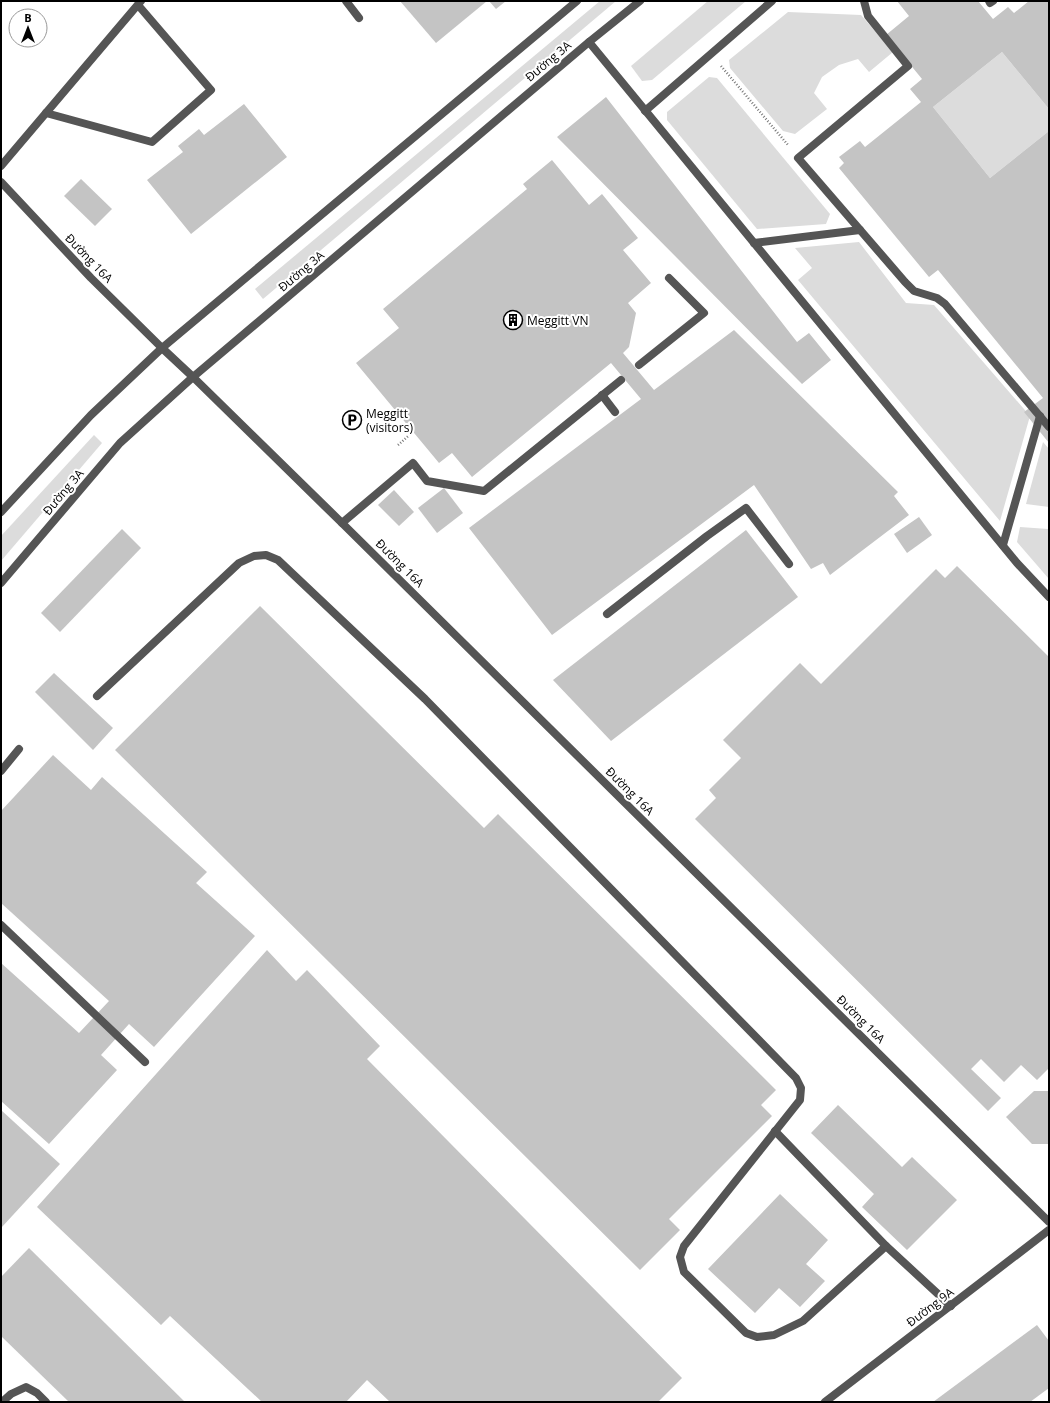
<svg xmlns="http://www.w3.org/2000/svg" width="1050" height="1403" viewBox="0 0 1050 1403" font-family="'Open Sans',sans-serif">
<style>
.green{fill:#dcdcdc}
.building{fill:#c4c4c4}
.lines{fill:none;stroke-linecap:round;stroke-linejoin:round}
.path{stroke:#777;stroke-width:2.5;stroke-dasharray:1 2;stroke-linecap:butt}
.service{stroke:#555;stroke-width:8}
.minor{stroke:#555;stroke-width:8}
.tertiary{stroke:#555;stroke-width:8}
.labels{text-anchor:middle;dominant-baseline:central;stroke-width:4;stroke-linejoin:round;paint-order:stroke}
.street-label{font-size:12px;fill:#000;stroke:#fff}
.poi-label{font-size:12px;fill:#000;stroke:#fff;text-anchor:start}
</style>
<rect width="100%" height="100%" fill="#fff"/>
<g class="green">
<polygon points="600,1 616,1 263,299 255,289"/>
<polygon points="708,1 746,1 652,80 642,81 631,66"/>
<polygon points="788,12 861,15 893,52 869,72 858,59 839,65 822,77 814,93 827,109 795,134 783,131 730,68 729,60"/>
<polygon points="1002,52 1049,109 1049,131 990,178 933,107"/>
<polygon points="709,77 717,78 830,214 826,224 757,229 667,120 667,112"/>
<polygon points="859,242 906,303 934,305 1030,416 1000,521 798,280 812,268 795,248"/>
<polygon points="94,435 102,443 1,561 1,536"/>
<polygon points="1043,442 1049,449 1049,507 1026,504"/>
<polygon points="1049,510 1049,579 1017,542 1020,527 1048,529"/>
</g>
<g class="building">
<polygon points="400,1 487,1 436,43"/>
<polygon points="489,1 506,1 496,9"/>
<polygon points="897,1 978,1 993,19 1008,7 1014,13 1029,1 1049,1 1049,109 1002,52 933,107 990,178 1049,131 1049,443 1024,412 1043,398 938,270 929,277 839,168 844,163 839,157 860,141 865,147 921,102 910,89 922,79 886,35 909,16"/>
<polygon points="606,97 797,342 809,333 831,360 802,384 557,137"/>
<polygon points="244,104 287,157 191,234 147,180 183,152 178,146 199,129 204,135"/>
<polygon points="552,160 589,205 602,194 638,238 623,250 651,283 628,303 636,313 629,347 623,353 654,390 734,330 898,492 894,496 909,515 830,575 823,563 811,569 754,485 552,635 469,528 641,399 611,363 472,477 452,453 439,463 356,363 399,328 383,309 527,189 523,184"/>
<polygon points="81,179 112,209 95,226 64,196"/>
<polygon points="444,488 463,513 437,533 418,508"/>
<polygon points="394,490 414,512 399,526 378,505"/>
<polygon points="919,517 932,535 907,553 894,534"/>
<polygon points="122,529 141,548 60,632 41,613"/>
<polygon points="746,530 798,597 611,741 553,680"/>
<polygon points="957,566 1049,657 1049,1068 1037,1080 1021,1065 1004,1082 981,1059 971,1069 1001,1098 988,1111 695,819 716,798 709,790 741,758 723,740 800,663 821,684 936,569 945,578"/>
<polygon points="260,606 484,828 498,814 776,1090 761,1105 772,1116 669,1219 680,1230 640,1270 115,750"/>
<polygon points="54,673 113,728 93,750 35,692"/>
<polygon points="53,755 91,790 102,777 207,872 196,883 255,936 154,1047 129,1024 101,1055 117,1070 49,1144 1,1101 1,963 79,1033 109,1001 1,903 1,811"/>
<polygon points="267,950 296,981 307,970 380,1046 367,1059 682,1378 658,1402 390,1402 367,1380 346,1402 262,1402 170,1316 161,1325 37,1207"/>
<polygon points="1034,1091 1049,1091 1049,1144 1032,1144 1006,1117"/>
<polygon points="838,1105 902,1167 912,1157 957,1200 907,1250 862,1207 874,1194 811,1133"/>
<polygon points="1,1110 60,1164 1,1228"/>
<polygon points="780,1194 828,1240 806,1264 825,1281 800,1307 779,1288 755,1313 708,1269"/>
<polygon points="29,1248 185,1402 69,1402 1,1336 1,1277"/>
<polygon points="1037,1325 1049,1341 1049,1388 1030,1402 933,1402"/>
</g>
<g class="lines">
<g class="path">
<polyline points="721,66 788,145"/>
<polyline points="398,445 413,432"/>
</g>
<g class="service">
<polyline points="346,1 359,18"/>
<polyline points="864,1 868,16 908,66 798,158 905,282 914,291 937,298 945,304 1049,427"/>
<polyline points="989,1 990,3 993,1"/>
<polyline points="589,42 1017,563 1049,597"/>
<polyline points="645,111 772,1"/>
<polyline points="46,113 152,142 211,90 138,5"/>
<polyline points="1,166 141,1"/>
<polyline points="754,243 860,230"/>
<polyline points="639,365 704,313 669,278"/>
<polyline points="602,395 615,412"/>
<polyline points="342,523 413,463 427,481 484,491 621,380"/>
<polyline points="1003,545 1040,416"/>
<polyline points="607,614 707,536 746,508 789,564"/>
<polyline points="97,696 239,563 254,556 266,555 278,560 425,699 796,1078 801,1088 800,1100 684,1246 680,1257 684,1272 746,1333 757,1337 774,1335 803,1321 886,1246 951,1306"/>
<polyline points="1,771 19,749"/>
<polyline points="1,925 145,1062"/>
<polyline points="775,1131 886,1246"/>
<polyline points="2,1402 11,1394 26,1387 37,1393 46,1402"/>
</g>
<g class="minor">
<polyline points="1,182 91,278 162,348"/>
<polyline points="193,377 342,523 1049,1222"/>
<polyline points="825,1402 1049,1230"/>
</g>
<g class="tertiary">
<polyline points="162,348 193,377"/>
<polyline points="1,512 91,415 162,348 577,1"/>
<polyline points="1,583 120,443 193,377 589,42 640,1"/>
</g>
</g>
<defs>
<symbol id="building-ring" viewBox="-11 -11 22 22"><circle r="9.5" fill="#fff" stroke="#000" stroke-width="1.5"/><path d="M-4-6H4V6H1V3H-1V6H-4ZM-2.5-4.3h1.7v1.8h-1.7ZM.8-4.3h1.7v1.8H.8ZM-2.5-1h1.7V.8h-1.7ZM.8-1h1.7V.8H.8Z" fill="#000"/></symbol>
<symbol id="parking-ring" viewBox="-11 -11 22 22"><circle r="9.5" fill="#fff" stroke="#000" stroke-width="1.5"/><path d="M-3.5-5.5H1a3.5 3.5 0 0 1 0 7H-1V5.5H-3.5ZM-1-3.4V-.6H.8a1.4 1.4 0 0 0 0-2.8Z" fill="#000"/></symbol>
</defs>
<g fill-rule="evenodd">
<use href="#building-ring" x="502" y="309" width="22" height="22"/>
<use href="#parking-ring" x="341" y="409" width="22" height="22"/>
</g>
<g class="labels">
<g class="street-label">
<text transform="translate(548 61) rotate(-40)">Đường 3A</text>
<text transform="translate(89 258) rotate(46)">Đường 16A</text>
<text transform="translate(301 271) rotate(-40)">Đường 3A</text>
<text transform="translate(63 492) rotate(-50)">Đường 3A</text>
<text transform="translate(400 563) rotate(45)">Đường 16A</text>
<text transform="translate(630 791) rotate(45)">Đường 16A</text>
<text transform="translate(861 1019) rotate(45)">Đường 16A</text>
<text transform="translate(930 1307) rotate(-37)">Đường 9A</text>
</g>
<g class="poi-label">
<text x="527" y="320">Meggitt VN</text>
<text x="366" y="413">Meggitt<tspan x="366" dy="14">(visitors)</tspan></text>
</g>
</g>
<rect width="1050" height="1403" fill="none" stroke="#000000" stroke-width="4"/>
<g transform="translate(28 28)"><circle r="19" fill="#ffffff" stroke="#999999"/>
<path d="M0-3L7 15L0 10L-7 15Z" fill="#000000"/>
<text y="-6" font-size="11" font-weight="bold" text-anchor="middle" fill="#000000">B</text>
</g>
</svg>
